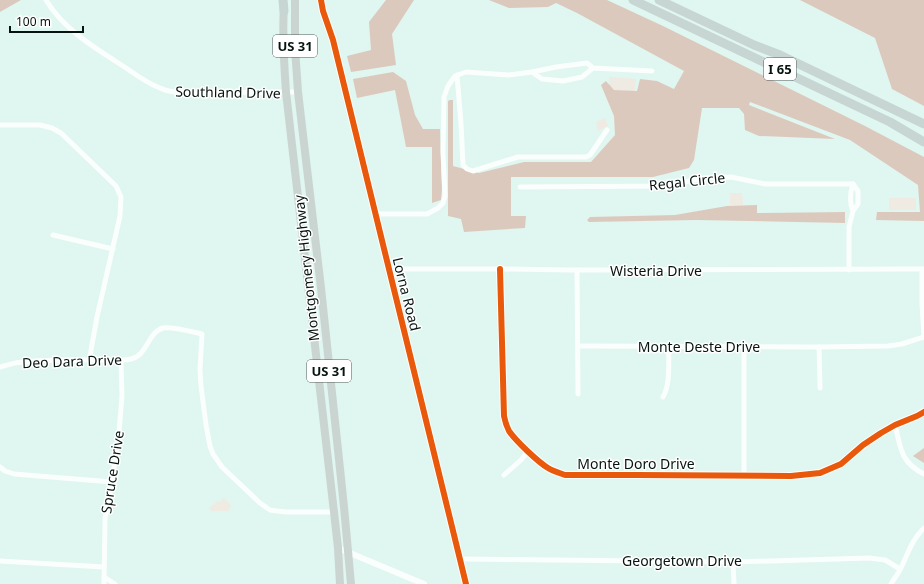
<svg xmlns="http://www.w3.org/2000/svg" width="924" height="584" viewBox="0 0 924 584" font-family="'Noto Sans',sans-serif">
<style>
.green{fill:#efeae2}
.forest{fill:#dcc9bd}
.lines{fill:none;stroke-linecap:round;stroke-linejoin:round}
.minor{stroke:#fafefd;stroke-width:5}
.tertiary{stroke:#fafefd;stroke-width:6}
.primary{stroke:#cad5d2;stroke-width:8}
.motorway{stroke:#c7d6d2;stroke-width:9}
.cycleway-casing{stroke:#fff;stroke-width:8}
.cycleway{stroke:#e8590c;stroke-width:6}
.labels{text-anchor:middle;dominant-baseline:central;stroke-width:3;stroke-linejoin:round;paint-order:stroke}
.shield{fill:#fff;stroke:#515a58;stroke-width:1}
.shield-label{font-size:13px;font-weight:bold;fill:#061410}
.street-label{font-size:14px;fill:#061410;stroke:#fff}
</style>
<rect width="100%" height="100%" fill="#e0f6f0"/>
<g class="green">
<polygon points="609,77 636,79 635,91 614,90 609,85"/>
<polygon points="605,118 608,126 598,131 596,122"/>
<polygon points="730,193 742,193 743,205 730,205"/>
<rect x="889" y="198" width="27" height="12"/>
<polygon points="224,498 230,504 231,507 228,511 211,511 209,508 218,501 219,502"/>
</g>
<g class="forest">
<polygon points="0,0 21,0 0,12"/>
<polygon points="386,0 414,0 392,34 396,65 351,72 347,56 371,50 369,22"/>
<polygon points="489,0 607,0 663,26 865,126 924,157 924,221 876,220 877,212 920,212 918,185 850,140 750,102 749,105 835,139 759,136 745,130 744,114 739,108 702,108 694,160 689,168 653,177 511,177 511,216 526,216 525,228 464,232 461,219 448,216 448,101 450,100 453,100 453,166 479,173 524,162 591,162 615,135 614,116 601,85 606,81 614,90 637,91 640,79 657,81 674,89 684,71 577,13 556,3 548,7 509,8"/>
<polygon points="800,0 924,0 924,106 892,89 875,38"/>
<polygon points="393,72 406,81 415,115 423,129 440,129 442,189 441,200 432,203 432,147 406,147 395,90 357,98 353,79"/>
<polygon points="757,205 757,213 845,212 845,223 696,220 589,222 587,220 590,217 675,215 727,206"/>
<polygon points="924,448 924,463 913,456"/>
</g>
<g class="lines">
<g class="minor">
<path d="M46,0C63,29 95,48 123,66C135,74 146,83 160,88C167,92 176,92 184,93L298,92"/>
<polyline points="532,72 542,79 563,81 582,77 593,68"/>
<polyline points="457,75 461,123 463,165 467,169 473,171 518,157 586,157 590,155 607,130"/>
<polyline points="0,125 40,125 52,128 61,133 116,186 121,197 120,216 97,317 91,350 90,360"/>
<polyline points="520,187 665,186 704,178 731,177 765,184 853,184"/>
<polyline points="375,214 427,214 438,208 443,203 445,196 443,152 444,97 448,86 455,76 466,72 509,75 532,72 556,67 587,63 593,68 652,71"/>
<polyline points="53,235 113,249"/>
<polyline points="389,269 500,269 570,270 924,269"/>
<path d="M500,269L504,416C505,421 507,427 509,431C516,441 538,462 548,468C553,471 559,473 565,475H637L791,476L820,473L841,464L863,445L881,433L895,425L917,416L924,412"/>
<polyline points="922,269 922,304 924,337"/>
<polyline points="577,270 578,394"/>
<path d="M849,270V227L853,211L858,204V191L853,184C850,193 849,202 853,211"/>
<polyline points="578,346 819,347 888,346 902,344 924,337"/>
<polyline points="819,347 820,388"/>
<path d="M0,367C8,365 16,362 24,362C47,359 71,360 94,360C107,359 119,362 131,359C148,355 147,333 163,328C171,326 193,332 202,334L200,370L201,386L206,425L210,446L213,454L222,467L260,503L270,510L277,511L287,512H334"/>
<path d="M663,397C671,383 668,362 669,346"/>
<path d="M895,425C901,448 900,462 924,474"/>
<polyline points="0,467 5,471 14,474 112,482"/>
<polyline points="504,475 521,460 528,451"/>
<polyline points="744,475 744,346"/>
<polyline points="460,559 733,562 869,558 885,560 900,569"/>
<polyline points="0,561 104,567"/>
<polyline points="733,562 734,584"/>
<polyline points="104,577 115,584"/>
<polyline points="104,584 105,518 112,482 119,432 122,396 121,361"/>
<path d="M891,584C894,579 897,575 900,570C907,556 912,539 924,528"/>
</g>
<g class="tertiary">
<polyline points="321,0 323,11 333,40 466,584"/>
<polyline points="338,548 424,584"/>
</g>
<g class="primary">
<polyline points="295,0 295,48 298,92 321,288 344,507 351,584"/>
<path d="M284,6C282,35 284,64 286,92L334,512L338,548L340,584"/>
</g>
<g class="motorway">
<polyline points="283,0 284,11"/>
<polyline points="633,0 890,122 924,142"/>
<polyline points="659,0 754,45 780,55 924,124"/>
</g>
<defs>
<g id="cycleway">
<polyline points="321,0 323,11 333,40 466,584"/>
<path d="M500,269L504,416C505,421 507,427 509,431C516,441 538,462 548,468C553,471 559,473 565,475H637L791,476L820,473L841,464L863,445L881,433L895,425L917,416L924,412"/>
</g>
</defs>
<use href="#cycleway" class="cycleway-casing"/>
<use href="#cycleway" class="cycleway"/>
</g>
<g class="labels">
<g class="shield">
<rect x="273" y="35" width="44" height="22" rx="3"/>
<rect x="764" y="58" width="32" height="22" rx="3"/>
<rect x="307" y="360" width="44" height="22" rx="3"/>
</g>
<g class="shield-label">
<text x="295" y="46">US 31</text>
<text x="780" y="69">I 65</text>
<text x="329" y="371">US 31</text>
</g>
<g class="street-label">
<text transform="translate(228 92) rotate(1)">Southland Drive</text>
<text transform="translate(687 181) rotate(-6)">Regal Circle</text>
<text transform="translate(306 268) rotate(-96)">Montgomery Highway</text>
<text x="656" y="270">Wisteria Drive</text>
<text transform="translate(407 294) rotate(76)">Lorna Road</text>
<text x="699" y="346">Monte Deste Drive</text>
<text transform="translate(72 361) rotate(-2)">Deo Dara Drive</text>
<text x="636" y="463">Monte Doro Drive</text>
<text transform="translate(112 472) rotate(-81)">Spruce Drive</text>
<text x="682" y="560">Georgetown Drive</text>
</g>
</g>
<path d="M10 26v6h73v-6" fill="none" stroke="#061410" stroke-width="2"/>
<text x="16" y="26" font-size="12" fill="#061410" stroke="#ffffff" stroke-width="3" paint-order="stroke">100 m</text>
</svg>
